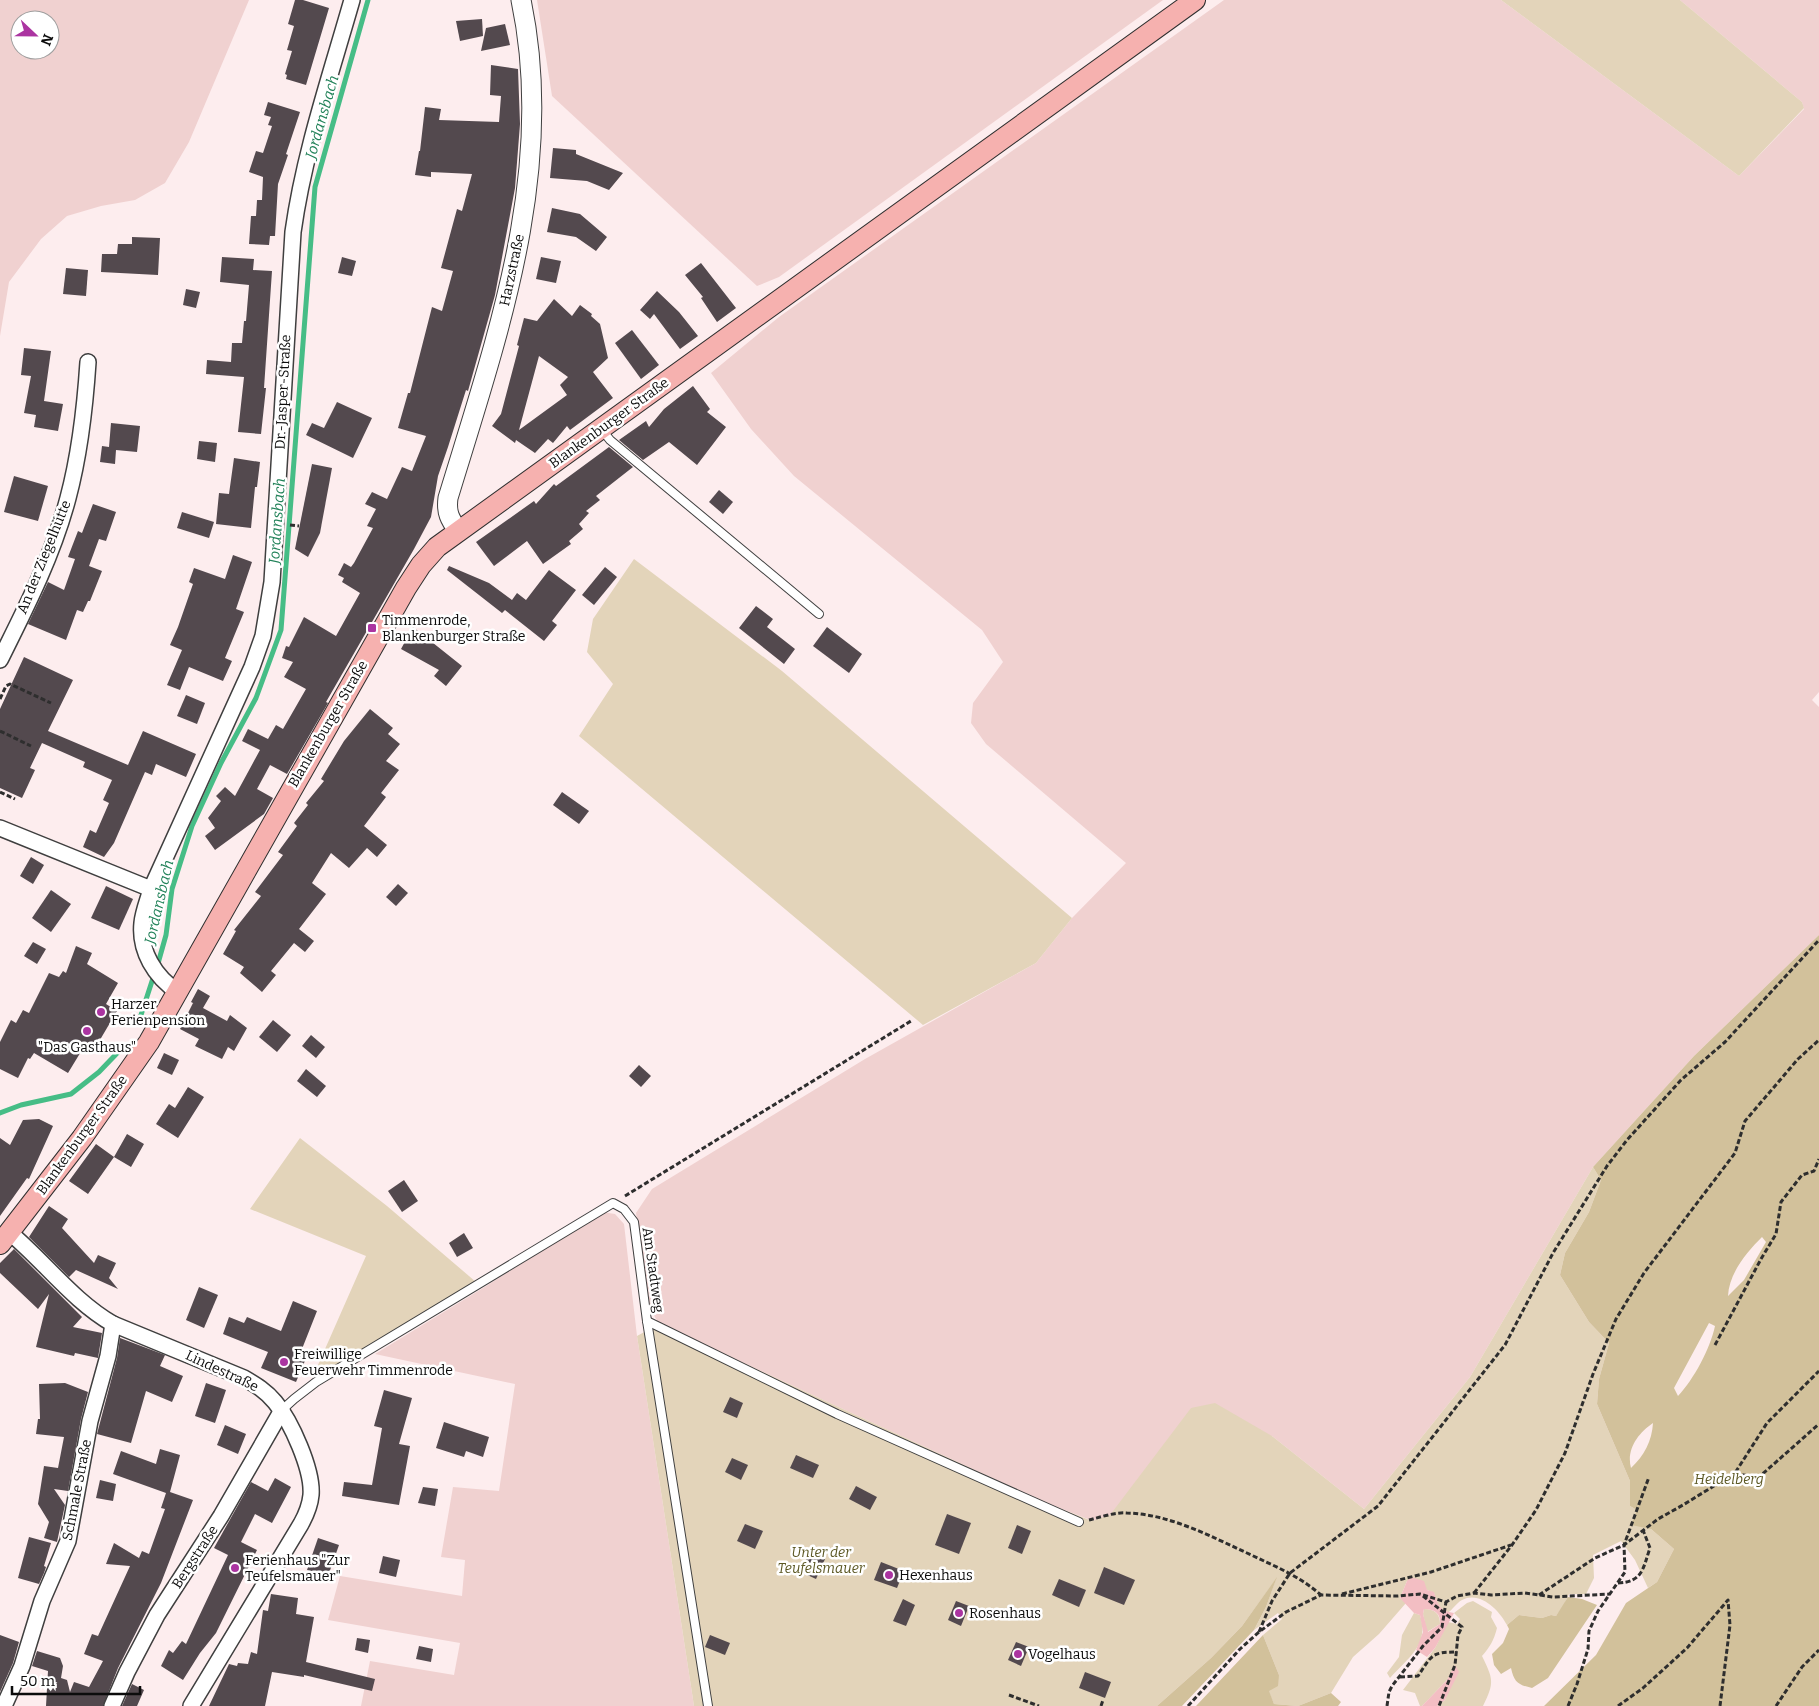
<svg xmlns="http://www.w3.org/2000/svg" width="1819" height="1706" viewBox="0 0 1819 1706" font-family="Bitter,serif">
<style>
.farmland{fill:#f0d1d0;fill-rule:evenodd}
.green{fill:#e3d4ba}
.forest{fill:#d2c19b;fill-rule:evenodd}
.sand{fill:#f3bec3;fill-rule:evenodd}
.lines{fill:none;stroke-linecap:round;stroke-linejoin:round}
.stream{stroke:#46bd86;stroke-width:5}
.building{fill:#53494e;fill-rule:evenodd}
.service-casing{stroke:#3f3f3f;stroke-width:10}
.minor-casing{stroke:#3f3f3f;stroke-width:18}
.tertiary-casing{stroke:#3f3f3f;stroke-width:21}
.secondary-casing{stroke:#2e2e2e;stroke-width:22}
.path{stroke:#2e2e2e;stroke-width:3;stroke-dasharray:5 2.5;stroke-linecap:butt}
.service{stroke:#fff;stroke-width:8}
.minor{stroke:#fff;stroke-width:15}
.tertiary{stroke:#fff;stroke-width:19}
.secondary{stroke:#f6b1af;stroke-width:20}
.poi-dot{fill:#ab34a1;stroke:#fff;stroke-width:2}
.labels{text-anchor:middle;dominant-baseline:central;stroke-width:5;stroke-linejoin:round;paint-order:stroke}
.street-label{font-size:14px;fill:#0c0c0c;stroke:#fff}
.poi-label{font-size:14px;fill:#0c0c0c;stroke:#fff;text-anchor:start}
.park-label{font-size:14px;font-style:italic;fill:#5c5824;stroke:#fff}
.water-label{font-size:15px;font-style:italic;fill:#228259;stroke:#fff}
</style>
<rect width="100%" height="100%" fill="#fdedee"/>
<g class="farmland">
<path d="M0,0H249L189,142L165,183L135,200L101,206L67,216L41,239L9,282L0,336ZM20,20H50V50H20Z"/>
<polygon points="537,0 1163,0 779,277 757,286 552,96"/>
<polygon points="1224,0 1501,0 1739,176 1804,109 1802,102 1680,0 1819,0 1819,692 1812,700 1819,707 1819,935 1694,1056 1593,1167 1470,1377 1364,1509 1272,1436 1126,1497 1110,1515 1093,1521 1044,1502 659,1324 649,1307 636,1213 652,1189 865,1059 1036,963 1072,918 1126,863 986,744 971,723 973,703 1003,662 982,630 794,476 751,429 711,373 779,317"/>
<polygon points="602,1212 615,1214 624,1224 637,1336 694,1706 361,1706 370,1661 454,1675 460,1643 328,1620 340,1576 462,1596 465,1560 441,1557 453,1487 499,1491 515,1384 375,1354 483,1288"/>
</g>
<g class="green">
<polygon points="1501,0 1680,0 1802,102 1804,108 1739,176"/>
<polygon points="634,559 782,671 1072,918 1036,963 923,1025 579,736 613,684 587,652 593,619"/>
<polygon points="300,1138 387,1206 476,1282 333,1367 314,1374 366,1256 250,1209"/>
<path d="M1593,1167L1601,1180L1589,1212L1565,1253L1560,1275L1589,1322L1609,1343L1599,1379L1597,1404L1630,1481V1506L1637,1510L1651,1529L1674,1549L1657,1582L1648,1588L1635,1560L1621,1541L1593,1555L1594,1578L1586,1594H1569L1564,1605L1556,1616L1551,1615L1542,1618L1519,1615L1507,1625C1500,1611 1480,1590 1462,1600C1456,1603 1453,1610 1447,1613L1438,1606L1434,1593L1407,1581L1400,1598L1406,1603L1379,1634L1353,1657L1331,1693L1298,1706L1274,1704L1268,1690L1279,1675L1263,1635L1282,1619L1278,1613L1254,1630L1266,1607L1276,1579L1242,1626L1211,1658L1157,1706H694L637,1336L659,1324L1044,1502L1092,1521L1110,1515L1191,1408L1215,1403L1272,1436L1364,1509L1470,1377Z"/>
<path d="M1473,1601L1492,1612L1491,1617L1497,1628C1494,1640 1490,1647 1482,1656C1493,1679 1495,1682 1483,1706H1437L1445,1700L1455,1666L1447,1680L1422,1706H1420L1415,1693L1403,1690L1435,1648L1448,1622L1457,1624L1460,1619L1454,1613L1467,1603Z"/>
<path d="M1424,1609C1435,1609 1440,1614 1440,1624L1427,1632L1423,1614Z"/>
<path d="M1414,1613L1420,1615C1430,1644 1408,1658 1390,1678L1387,1673L1399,1657L1402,1635Z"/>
</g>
<g class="forest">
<path d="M1819,935V1706H1544L1596,1655L1626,1603L1657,1582L1674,1549L1651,1529L1631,1525L1637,1510L1630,1506V1481L1597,1404L1599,1379L1609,1343L1589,1322L1560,1275L1565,1253L1589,1212L1601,1180L1593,1167L1694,1056ZM1762,1237L1766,1242L1744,1280L1728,1296C1729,1273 1747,1252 1762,1237ZM1709,1323L1715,1326C1710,1349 1694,1379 1678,1396L1674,1388ZM1653,1423C1652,1441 1644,1456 1631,1468C1626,1450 1638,1433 1653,1423Z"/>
<polygon points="1277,1577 1266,1607 1254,1630 1182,1706 1157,1706 1211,1658 1242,1626"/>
<path d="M1568,1597L1582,1599L1597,1605L1548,1678L1532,1688C1518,1685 1514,1682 1511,1668L1501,1674L1494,1665L1492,1654L1503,1643L1509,1629L1507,1625L1519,1615L1542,1618L1551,1615L1556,1616Z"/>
<polygon points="1263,1635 1279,1675 1278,1686 1269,1691 1274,1704 1298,1706 1331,1693 1341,1702 1338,1706 1196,1706"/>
</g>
<g class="sand">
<path d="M1411,1577L1424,1581L1427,1590L1434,1592C1438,1605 1440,1611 1454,1613L1435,1648L1427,1657L1416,1650L1423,1632L1420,1615L1414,1613L1400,1598L1407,1581ZM1424,1609C1435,1609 1441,1614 1440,1624L1428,1632L1423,1614Z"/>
<polygon points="1455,1665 1459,1672 1445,1700 1437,1706 1422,1706 1447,1680"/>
</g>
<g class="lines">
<g class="stream">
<polyline points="157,967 166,935 172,889 192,826 221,763 256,698 281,630 315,187 368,0"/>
<polyline points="136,1024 141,1015 154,975"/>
<polyline points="0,1113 21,1105 71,1094 99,1072 123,1047"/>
</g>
</g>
<g class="building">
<polygon points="295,0 303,0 329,8 306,85 286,79 287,75 285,74 292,51 287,50 294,26 288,24"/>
<polygon points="482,19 483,36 460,41 456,21"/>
<polygon points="505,24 510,45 481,51 486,28"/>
<polygon points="491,65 518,69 520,124 515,188 495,295 468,391 466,390 448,447 438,476 431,517 414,549 326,702 328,703 287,774 270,765 257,789 273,798 264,814 215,850 205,836 215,828 208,818 221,801 216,796 225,787 235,796 260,750 242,741 248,729 268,739 276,725 283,729 306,689 284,677 293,662 282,658 286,646 289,647 304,617 336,636 360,593 342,582 344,578 338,575 344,563 351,567 354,563 373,528 367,526 376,509 365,504 372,492 387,499 402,467 412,471 426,436 398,428 408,393 410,393 432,307 442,311 453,271 441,268 457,209 462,211 472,174 431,172 431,177 415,175 419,151 420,151 425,107 441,109 439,120 499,122 501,96 490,95"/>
<polygon points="268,102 300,112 286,154 288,155 278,184 275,236 270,236 269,245 249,244 251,216 256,216 257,200 262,200 263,177 249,172 256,151 263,153 272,126 268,125 271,117 264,115"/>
<polygon points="553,148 576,150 576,154 623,173 609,190 587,181 550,178"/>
<polygon points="552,208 580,214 607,237 596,251 576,237 547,232"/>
<polygon points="132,237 160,238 158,275 101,272 102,254 117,254 118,244 132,244"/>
<polygon points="222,257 254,259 253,270 272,271 264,388 266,388 261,434 238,432 244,377 206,374 207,360 231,362 232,343 242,343 244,321 246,321 249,285 220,282"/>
<polygon points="342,257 356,261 352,276 338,273"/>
<polygon points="541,257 561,261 556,283 536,279"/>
<polygon points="701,263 736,308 717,322 701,298 703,297 685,275"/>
<polygon points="66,268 88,270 86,296 63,294"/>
<polygon points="186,289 200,292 196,308 183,305"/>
<polygon points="657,291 679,312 698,336 680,349 654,314 650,319 640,310"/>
<path d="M554,299L572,316L580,305L592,314L591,316L600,324L608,358L593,372L613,398L570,430L567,426L553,443L548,439L535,453L516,440L515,443L492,426L501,414L519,346L517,345L524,318L537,321ZM539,356L568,377L560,385L567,395L519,430Z"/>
<polygon points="632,330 659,365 641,379 615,343"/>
<polygon points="24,348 51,351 44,401 63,404 58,431 34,427 36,415 24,413 31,376 21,375"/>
<polygon points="693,386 710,409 707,412 726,427 697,465 669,442 643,460 619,440 646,421 649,427 664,409"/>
<polygon points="337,402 372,418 353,458 306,435 312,423 324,428"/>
<polygon points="111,423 140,426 137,452 116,450 115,464 100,462 102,446 109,447"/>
<polygon points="199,441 217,443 215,462 197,459"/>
<polygon points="609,447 633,467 596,496 600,500 586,511 589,513 579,524 583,529 569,541 571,544 543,564 527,541 494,566 476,542 534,501 536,504 554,484 556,486"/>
<polygon points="234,458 260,462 257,487 255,487 251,528 216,524 219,493 229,494"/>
<polygon points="312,464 332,468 320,533 308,557 295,549"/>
<polygon points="14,476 48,486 38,521 4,512"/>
<polygon points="719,490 733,502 723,514 709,502"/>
<polygon points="93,504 116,512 106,541 99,539 89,566 102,571 90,601 88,601 83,612 77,610 66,640 28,624 48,582 64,590 75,559 68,557 78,531 82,533"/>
<polygon points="182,512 214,522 209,538 177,528"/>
<polygon points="233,555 252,562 236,609 244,612 225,658 232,661 223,681 189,667 180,690 167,685 182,650 170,645 178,627 193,584 189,582 194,568 225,579"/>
<polygon points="449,566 489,583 512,600 517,593 526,600 549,570 576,590 552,621 557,625 544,641 505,610 502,613 447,570"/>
<polygon points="605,567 617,577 594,605 582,595"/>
<polygon points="756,606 773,619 767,627 795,649 784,664 739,628"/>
<polygon points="413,627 462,666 446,686 434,676 439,670 401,649"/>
<polygon points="827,627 862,654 849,673 813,646"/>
<polygon points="24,657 73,680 48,731 128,765 143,731 196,754 186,777 156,764 152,775 145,772 114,843 104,857 83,847 90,830 96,833 109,803 103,800 112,780 83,767 85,762 42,743 30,768 35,770 22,798 0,788 0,709"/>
<polygon points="186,695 205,703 197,724 177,716"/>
<polygon points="370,709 393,728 388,734 400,744 386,761 399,770 381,793 386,797 364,826 387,845 377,857 367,848 349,868 331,853 312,883 326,894 299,929 314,941 305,952 294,943 271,971 276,975 262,992 240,973 244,967 223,954 236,931 234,930 261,896 255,892 283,855 278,852 297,826 294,823 308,805 306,803 324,781 321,779 344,741"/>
<polygon points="562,792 589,811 579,824 553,805"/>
<polygon points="31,857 44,865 33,884 20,876"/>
<polygon points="398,884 408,893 396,906 386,897"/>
<polygon points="106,886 133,899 119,930 91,918"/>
<polygon points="51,890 71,904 51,932 32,918"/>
<polygon points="33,942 46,949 37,964 24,956"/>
<polygon points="76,946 92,953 87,964 118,983 106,1004 117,1011 94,1050 85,1045 68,1073 34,1053 30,1059 28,1058 18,1078 0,1069 0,1042 11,1020 16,1023 23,1010 29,1013 49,973 59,977 63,971 66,973"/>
<polygon points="198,989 210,996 203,1008 227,1021 230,1015 247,1028 234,1051 228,1047 222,1059 195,1046 199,1039 180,1029 193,1003 195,1004 191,1002"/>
<polygon points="273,1020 291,1035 277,1052 259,1037"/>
<polygon points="311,1035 325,1047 316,1058 302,1046"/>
<polygon points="164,1053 179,1060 172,1075 157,1068"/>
<polygon points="639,1065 651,1076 641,1087 629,1076"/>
<polygon points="306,1069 326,1086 317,1097 297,1081"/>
<polygon points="188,1087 204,1097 178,1138 156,1124 169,1104 175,1108"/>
<polygon points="39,1119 53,1126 29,1179 27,1178 0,1216 0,1138 10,1145 23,1120"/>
<polygon points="127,1134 144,1144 131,1167 114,1157 88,1194 69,1181 96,1144 114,1157"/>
<polygon points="404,1180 418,1201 402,1212 388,1191"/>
<polygon points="49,1206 68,1219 62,1228 94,1263 98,1255 116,1263 109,1278 118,1289 76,1270 69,1277 29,1237"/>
<polygon points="464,1233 473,1248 457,1257 449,1243"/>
<polygon points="14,1249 82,1317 73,1327 102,1333 98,1358 75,1353 74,1356 36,1347 49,1294 38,1309 0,1273 0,1263"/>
<polygon points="199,1287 218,1295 204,1328 186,1320"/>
<polygon points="293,1301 317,1311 300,1354 307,1356 296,1382 261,1368 268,1352 223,1334 229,1317 244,1323 247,1317 281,1331"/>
<polygon points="120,1338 165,1355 160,1366 183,1376 172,1402 146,1391 131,1443 97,1434 117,1358"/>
<polygon points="65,1383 88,1392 81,1419 68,1491 54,1489 65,1505 57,1542 44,1538 49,1522 38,1504 44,1466 58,1468 64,1437 36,1434 38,1419 40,1419 39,1384"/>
<polygon points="206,1383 226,1390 215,1423 195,1416"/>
<polygon points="384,1390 412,1398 399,1444 410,1446 399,1505 342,1496 344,1482 372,1485 382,1428 374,1426"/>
<polygon points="730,1397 743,1403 737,1418 723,1412"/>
<polygon points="444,1422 489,1437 483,1457 466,1451 464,1457 436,1448"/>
<polygon points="225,1425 246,1434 238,1454 217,1445"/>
<polygon points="160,1449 180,1455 170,1492 193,1500 161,1583 118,1668 103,1706 46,1706 48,1671 32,1666 37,1651 60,1658 63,1666 61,1678 67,1680 70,1692 74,1682 89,1687 103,1661 84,1654 92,1634 98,1636 130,1566 106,1564 114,1543 139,1558 142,1551 149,1554 165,1509 161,1508 166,1493 113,1474 121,1451 156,1464"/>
<polygon points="796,1455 819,1465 813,1478 790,1468"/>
<polygon points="732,1458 748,1465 741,1480 725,1472"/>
<polygon points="275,1478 291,1487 272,1523 255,1514 241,1542 257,1550 216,1633 200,1653 183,1680 161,1666 169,1650 173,1653 182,1641 186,1644 228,1555 214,1548 251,1482 268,1491"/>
<polygon points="100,1480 116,1484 113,1501 96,1498"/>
<polygon points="856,1486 877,1497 870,1510 849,1499"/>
<polygon points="423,1487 438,1489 435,1506 418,1503"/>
<polygon points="947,1514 971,1523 959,1554 935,1545"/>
<polygon points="745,1524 763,1531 755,1549 737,1541"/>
<polygon points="1017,1525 1031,1531 1022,1554 1008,1548"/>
<polygon points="29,1537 51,1543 44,1566 46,1567 44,1573 39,1584 18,1578"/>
<polygon points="318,1538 339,1545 328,1576 307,1570"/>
<polygon points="809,1552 825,1559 816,1579 801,1572"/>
<polygon points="383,1556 400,1560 396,1577 379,1573"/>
<polygon points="881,1562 904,1571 897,1588 874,1580"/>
<polygon points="1104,1567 1135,1580 1124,1605 1094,1593"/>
<polygon points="1059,1579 1086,1590 1079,1607 1052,1595"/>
<polygon points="271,1594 298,1598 296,1614 314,1617 306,1662 375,1679 372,1691 304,1675 304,1677 272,1672 265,1706 209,1706 229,1664 237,1666 238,1663 248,1664 251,1652 257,1654 263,1610 268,1611"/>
<polygon points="903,1599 915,1605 906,1626 893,1621"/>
<polygon points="956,1601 969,1606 961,1626 948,1620"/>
<polygon points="0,1635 19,1642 13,1663 0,1692"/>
<polygon points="710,1635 730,1643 725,1655 705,1647"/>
<polygon points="357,1638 370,1640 368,1653 355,1650"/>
<polygon points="1016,1642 1029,1647 1021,1666 1008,1660"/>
<polygon points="419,1646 433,1649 431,1662 416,1659"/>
<polygon points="1085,1672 1111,1682 1105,1698 1079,1688"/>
<polygon points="132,1684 144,1690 137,1706 122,1706"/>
</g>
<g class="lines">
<defs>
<g id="service">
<polyline points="602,430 610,440 819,614"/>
<polyline points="647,1321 837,1414 1079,1522"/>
<polyline points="282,1410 294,1399 316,1382 613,1203 624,1209 634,1222 647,1321 708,1706"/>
</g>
<g id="minor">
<path d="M0,660C26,608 53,555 68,498C80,453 85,408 88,362"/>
<polyline points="0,828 151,889"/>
<path d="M178,992C155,977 139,951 142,923C143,912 148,900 151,889L252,667L263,636L272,582L293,232C304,153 330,77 352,0"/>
<path d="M9,1232C45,1262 73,1301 113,1324L244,1378C256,1385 266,1391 275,1402C291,1421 313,1470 311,1495C310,1506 306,1515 301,1524L191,1706"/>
<polyline points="4,1706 22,1666 42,1601 68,1541 90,1421 108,1356 113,1324"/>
<polyline points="112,1706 127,1672 157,1615 221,1516 282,1410"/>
</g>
<path id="tertiary" d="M458,531C450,519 446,513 448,498C497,337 557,170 521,0"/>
<polyline id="secondary" points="0,1244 82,1138 149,1042 406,588 421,565 437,547 1195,0"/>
</defs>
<use href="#service" class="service-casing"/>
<use href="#minor" class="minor-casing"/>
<use href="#tertiary" class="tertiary-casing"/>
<use href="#secondary" class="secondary-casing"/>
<g class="path">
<polyline points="290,525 299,526"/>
<polyline points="0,699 6,686 10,684 51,703"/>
<polyline points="0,731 31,746"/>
<polyline points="0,792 15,799"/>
<polyline points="625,1196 911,1021"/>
<polyline points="1715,1345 1761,1259 1776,1234 1781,1202 1802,1175 1814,1171 1819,1159"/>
<polyline points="1735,1473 1758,1478 1819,1424"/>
<path d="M1089,1520C1101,1517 1115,1512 1127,1513C1169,1514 1210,1536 1247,1553C1274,1566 1298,1575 1321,1595"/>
<path d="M1618,1583C1643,1582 1643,1568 1650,1548L1643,1530"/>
<polyline points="1474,1593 1512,1545 1536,1510 1565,1453 1593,1374 1616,1319 1644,1273 1735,1153 1745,1121 1798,1059 1819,1040"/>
<polyline points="1342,1594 1431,1572 1511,1545"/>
<polyline points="1539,1595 1595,1558 1624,1545 1658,1519 1683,1505 1735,1473 1767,1423 1819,1371"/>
<polyline points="1423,1596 1462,1627 1458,1635 1455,1665 1439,1706"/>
<polyline points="1259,1632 1272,1601 1290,1573 1378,1506 1505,1345 1553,1253 1607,1166 1627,1140 1681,1080 1725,1042 1819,940"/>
<path d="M1400,1677L1418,1676C1432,1655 1431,1652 1457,1652"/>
<polyline points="1009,1695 1039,1706"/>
<polyline points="1101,1706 1103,1700"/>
<polyline points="1188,1706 1240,1649 1259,1632 1286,1612 1321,1595 1398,1596 1420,1594 1446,1602 1457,1596 1474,1593 1491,1595 1525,1593 1553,1597 1610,1594"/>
<polyline points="1387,1706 1389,1692 1392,1686 1423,1646 1442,1627 1446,1602"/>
<polyline points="1568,1706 1577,1684 1588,1649 1589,1631 1598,1611 1625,1572 1624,1545 1649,1477"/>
<polyline points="1618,1706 1643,1688 1687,1648 1728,1600 1730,1625 1720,1706"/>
<polyline points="1776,1706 1802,1667 1819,1650"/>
</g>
<use href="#service" class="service"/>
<use href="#minor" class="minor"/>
<use href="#tertiary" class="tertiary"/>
<use href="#secondary" class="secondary"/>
</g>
<g class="poi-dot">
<rect x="367" y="623" width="10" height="10" rx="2.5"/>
<circle cx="101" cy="1012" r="5"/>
<circle cx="87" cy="1031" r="5"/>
<circle cx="284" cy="1362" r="5"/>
<circle cx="235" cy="1568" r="5"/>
<circle cx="889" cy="1575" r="5"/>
<circle cx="959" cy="1613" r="5"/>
<circle cx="1018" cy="1654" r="5"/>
</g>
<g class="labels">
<g class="street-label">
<text transform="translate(512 270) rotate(-78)">Harzstraße</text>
<text transform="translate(283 392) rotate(-87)">Dr.-Jasper-Straße</text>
<text transform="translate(609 423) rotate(-36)">Blankenburger Straße</text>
<text transform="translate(44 557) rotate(-68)">An der Ziegelhütte</text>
<text transform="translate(328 724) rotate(-60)">Blankenburger Straße</text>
<text transform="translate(82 1135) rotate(-54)">Blankenburger Straße</text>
<text transform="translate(653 1270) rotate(82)">Am Stadtweg</text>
<text transform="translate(222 1371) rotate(25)">Lindestraße</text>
<text transform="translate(77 1490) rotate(-79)">Schmale Straße</text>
<text transform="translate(195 1557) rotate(-57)">Bergstraße</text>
</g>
<g class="poi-label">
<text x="382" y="620">Timmenrode,<tspan x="382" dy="16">Blankenburger Straße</tspan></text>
<text x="111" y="1004">Harzer<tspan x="111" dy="16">Ferienpension</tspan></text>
<text x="87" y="1047" text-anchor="middle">"Das Gasthaus"</text>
<text x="294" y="1354">Freiwillige<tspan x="294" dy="16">Feuerwehr Timmenrode</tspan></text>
<text x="245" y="1560">Ferienhaus "Zur<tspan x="245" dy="16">Teufelsmauer"</tspan></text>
<text x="899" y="1575">Hexenhaus</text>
<text x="969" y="1613">Rosenhaus</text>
<text x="1028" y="1654">Vogelhaus</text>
</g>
<g class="park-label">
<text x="1729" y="1479">Heidelberg</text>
<text x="821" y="1552">Unter der<tspan x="821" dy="16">Teufelsmauer</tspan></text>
</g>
<g class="water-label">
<text transform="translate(322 117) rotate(-74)">Jordansbach</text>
<text transform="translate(277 521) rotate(-86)">Jordansbach</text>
<text transform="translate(159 902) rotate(-77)">Jordansbach</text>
</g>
</g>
<g transform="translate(35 35) rotate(112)"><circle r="24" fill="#ffffff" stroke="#9e9e9e"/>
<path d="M0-4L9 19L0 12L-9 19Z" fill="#ab34a1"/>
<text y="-8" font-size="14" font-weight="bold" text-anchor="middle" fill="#0c0c0c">N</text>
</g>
<path d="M12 1686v8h128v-8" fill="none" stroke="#0c0c0c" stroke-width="2.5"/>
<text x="20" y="1686" font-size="15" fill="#0c0c0c" stroke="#ffffff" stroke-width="4" paint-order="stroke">50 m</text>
</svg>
